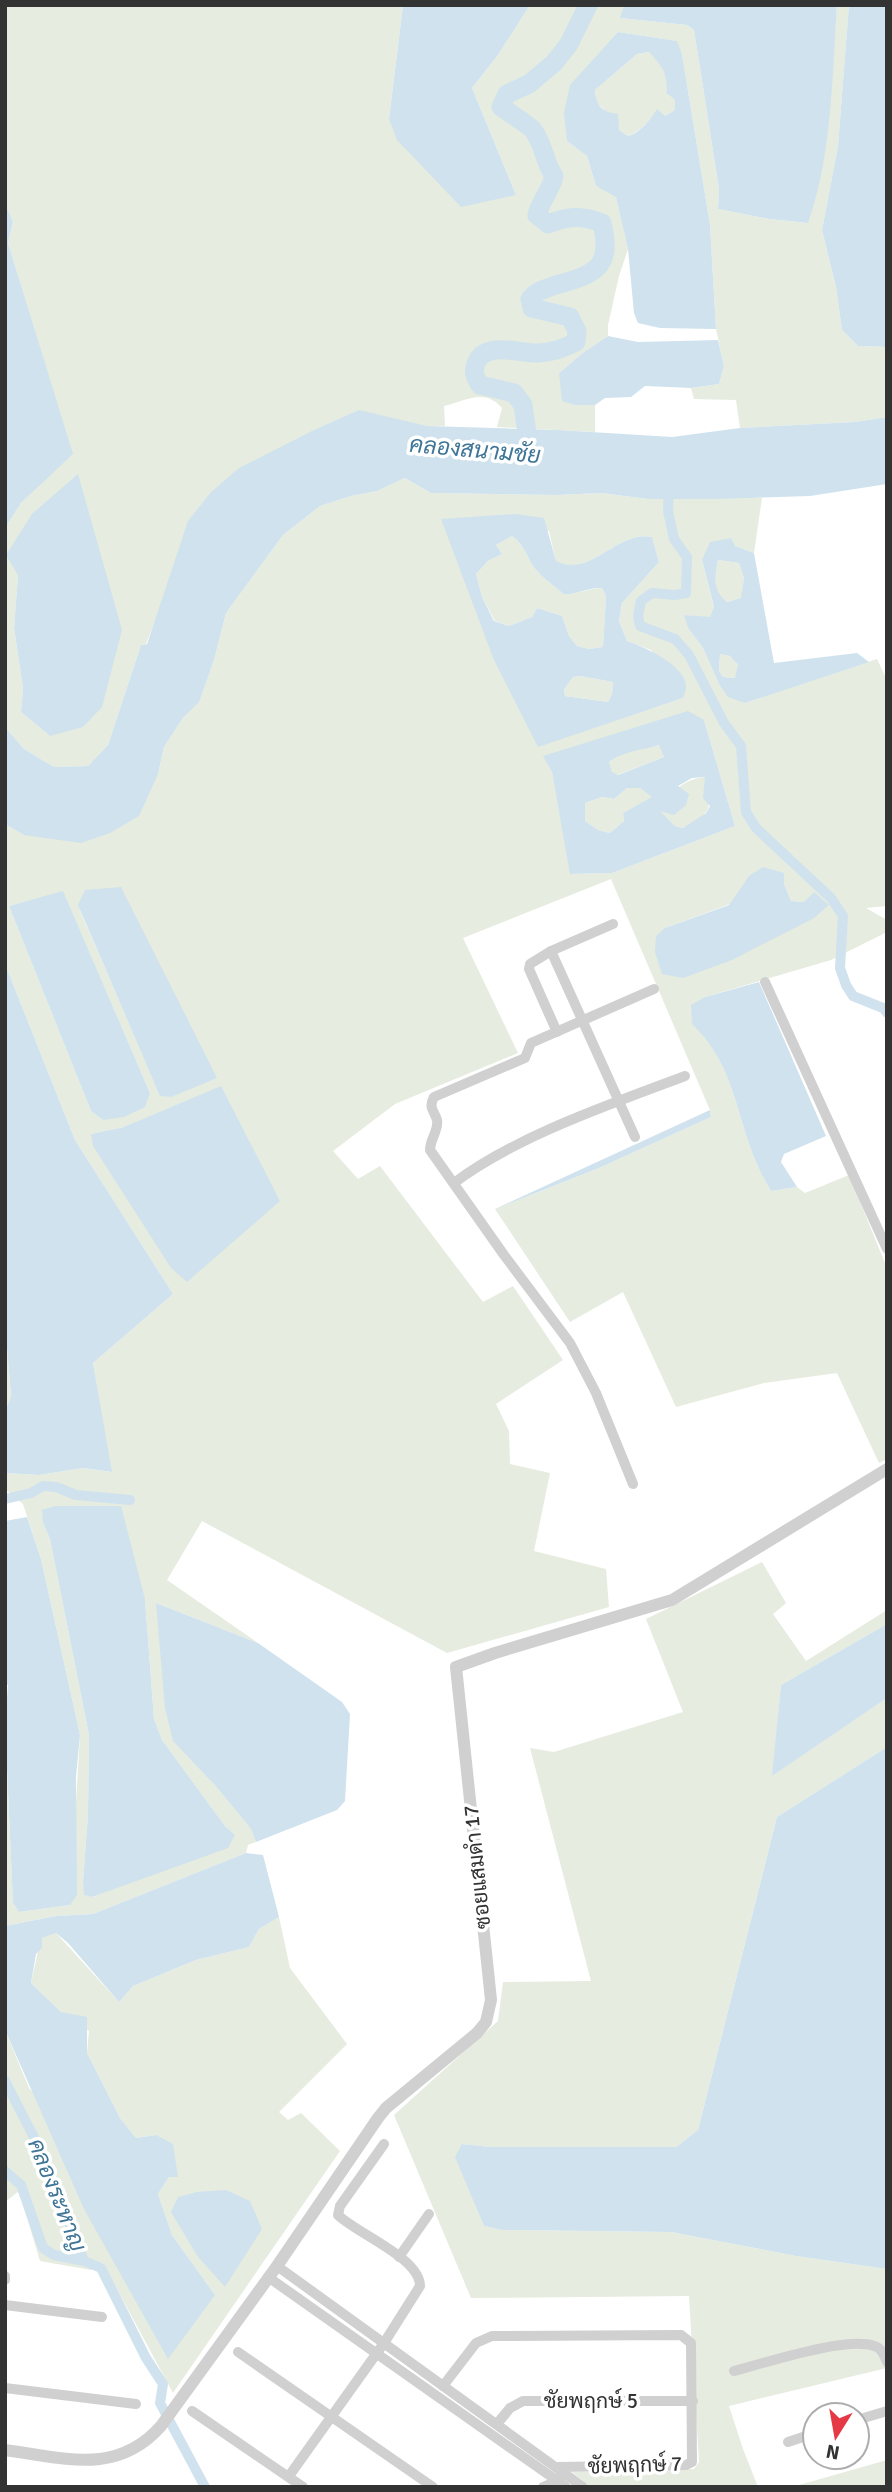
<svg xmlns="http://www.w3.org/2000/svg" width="892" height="2492" viewBox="0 0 892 2492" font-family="Signika,Sarabun,sans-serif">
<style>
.green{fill:#e6ecdf;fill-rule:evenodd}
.water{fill:#cfe2ee;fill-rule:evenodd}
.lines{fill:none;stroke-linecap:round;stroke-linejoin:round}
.canal{stroke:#cfe2ee;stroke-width:10}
.river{stroke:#cfe2ee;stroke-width:19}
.minor{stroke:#d0d0d0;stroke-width:10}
.tertiary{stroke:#d0d0d0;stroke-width:12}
.labels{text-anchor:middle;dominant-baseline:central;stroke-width:7;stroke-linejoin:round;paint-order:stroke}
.street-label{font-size:21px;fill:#333;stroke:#fff}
.water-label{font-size:23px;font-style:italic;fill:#3f7597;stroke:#fff}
</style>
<rect width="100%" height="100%" fill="#fff"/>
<g class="green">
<path d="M5,5H403L389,119L516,195L472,88L498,55L530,5H624L621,18L687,25L694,30L719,189L718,209L769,219L807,223L828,125L837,5H849L838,146L822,230L836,287L842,330L858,346L887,347V417L855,422L740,428L736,400L694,399L691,388L719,384L724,366L716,329L710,225L682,54L676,41L618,32L567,141L587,156L596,186L616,196L628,249L619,276L608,325V336L584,352L559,373L575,405H595V432L497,427L502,408C485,388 467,400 444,406L445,426H427L155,621L146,644L141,645L108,745L88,766L54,767L24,749L5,727V528L21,503L72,454L8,243L13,222L5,203ZM18,575L50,736L21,712L23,688L14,628Z"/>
<path d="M649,52L658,61L668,78L666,93L675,100V110L665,116L657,110C650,120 641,131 628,136L619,130L618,123L596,102L595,90L637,54Z"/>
<path d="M405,478L431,493L556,495L601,493L648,499L762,498L754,553L735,546L702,560L714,608L710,618L685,615L688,628L703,648L719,684L745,703L877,659L887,680V906L866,908L887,920V932L831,960L705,997L692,1023C734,1064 735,1112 756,1162C760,1172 766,1181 771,1191L797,1187L805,1193L849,1175L887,1268V1459L879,1463L837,1373L764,1383L676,1407L623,1292L570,1322L495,1209L599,1168L711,1117L710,1110L611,879L463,938L518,1053L395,1104L333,1151L358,1179L380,1166L483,1302L513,1286L563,1360L496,1404L509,1431L510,1464L550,1473L534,1551L606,1569L609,1607L447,1653L202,1521L167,1580L258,1643L156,1603L214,1784L251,1829L256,1842L248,1845L246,1853L93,1914L56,1916L5,1926V1725L13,1903L19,1912L70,1905L80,1735L41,1559L23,1504L5,1489V1473L39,1475L83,1468L111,1472L93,1363L173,1294L75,1140L5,964V824L24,835L158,774L164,747L183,718L199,701L214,660L226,613L283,535L320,506L351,496L377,491ZM442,519L549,531L556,562C592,578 616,530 652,537L659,562L622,603L619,621L627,641L651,650L683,698L538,746ZM704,720L735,826L612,873L571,874L552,772L544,756ZM784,884L791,901L804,902L665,928ZM63,892L150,1093L103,1120L91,1111L9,906ZM78,906L171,1097L160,1095ZM124,1127L269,1184L280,1201L91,1134ZM43,1523L145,1599L154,1719L162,1740L225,1826L235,1835L93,1897L85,1895L83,1882L88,1814L89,1735L50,1539Z"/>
<path d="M512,536C527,547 526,559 538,572C545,580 555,586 563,594C577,595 588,588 602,588L606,596L603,647L589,649L577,646L569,636L562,616L537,608L532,617L509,626L495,621L482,597L476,574L488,561L502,554L496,545Z"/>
<path d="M718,560L739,563L744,578L742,598L726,602C712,590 715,577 718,560Z"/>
<polygon points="720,654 730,656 738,665 736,678 723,677 719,671"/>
<polygon points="580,676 613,682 612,694 608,702 565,696 564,689 573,677"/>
<polygon points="660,745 664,757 617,775 612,773 609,762 628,751"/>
<path d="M706,777C711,809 714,811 683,828L675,826L658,810C673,792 682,779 706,777Z"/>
<polygon points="627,788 640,788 653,797 623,813 624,821 610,833 598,830 585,821 585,803 602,797 614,799"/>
<polygon points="5,1324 11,1396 5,1412"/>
<polygon points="762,1562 786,1603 773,1614 806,1661 887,1610 887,1624 781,1685 773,1775 887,1698 887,1747 777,1817 698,2130 676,2147 490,2147 462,2144 470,2191 484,2226 502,2230 671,2232 796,2256 887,2269 887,2368 729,2406 743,2449 758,2487 591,2487 572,2472 694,2469 699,2462 689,2296 471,2298 394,2115 498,2021 503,1982 591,1981 530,1748 554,1752 683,1712 646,1619"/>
<polygon points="279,1917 290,1968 347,2044 279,2112 288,2120 301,2113 340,2151 173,2393 103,2263 91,2270 40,2261 19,2191 5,2202 5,2030 29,2088 215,2295 172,2235 158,2194 169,2177 156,2135 136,2138 120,2118 87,2053 89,2031 61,2012 31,1983 41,1938 56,1933 119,2002 133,1986 196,1960 249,1947 259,1929"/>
<polygon points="887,2460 887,2487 792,2487"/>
</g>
<g class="water">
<polygon points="403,5 530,5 498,55 472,88 516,195 461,207 397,140 389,119"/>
<path d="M624,5H837C832,77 832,155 808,223L769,219L718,209L719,189L694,30L687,25L620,18Z"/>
<polygon points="849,5 887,5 887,347 858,346 842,330 836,287 822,230 838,146"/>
<path d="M618,32L677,41L682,54L710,225L716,329L660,328L638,323L634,313L628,249L616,197L596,186L587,156L567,141L564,113L570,85ZM649,52C661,65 669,74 666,93L675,100V110L665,116L657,109C650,120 641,132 628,136L619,130L618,114C602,112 596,106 595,90L637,54Z"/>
<polygon points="5,203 13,222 8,243 73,454 21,503 5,528"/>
<polygon points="608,336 638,342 718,340 724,366 719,384 691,388 645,386 631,397 605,398 595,405 575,405 562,401 559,373 584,352"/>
<polygon points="359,410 427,426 558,430 672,437 740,428 855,422 887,417 887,484 810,496 718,499 648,499 601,493 556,495 431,493 405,478 377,491 351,496 320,506 283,535 226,613 214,660 199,702 183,718 164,747 158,774 139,816 110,833 81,843 24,835 5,824 5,727 24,749 54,767 88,766 108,745 141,645 147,644 188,521 211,492 239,468 312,431"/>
<polygon points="78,474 122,630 102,707 83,727 50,736 21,712 23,688 14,628 18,575 6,555 32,514"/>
<path d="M515,514L544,518L556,561C591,579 616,530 652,537L659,562L622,603L619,621L627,641C644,647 688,666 686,688C686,691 684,695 683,698L538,747L494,660L441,519ZM512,536C527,547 526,559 538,572C545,580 555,586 563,594C577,595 588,587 602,588L606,596L603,647L589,649L577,646L569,636L562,616L537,608L532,617L509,626L494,621L482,597L476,574L488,561L502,554L496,545ZM580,676L613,682L612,694L608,702L565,696L564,689L573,677Z"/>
<path d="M731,538L735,546L754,553L774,663L857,653L869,662L745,703L728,697L719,684L703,648L688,628L684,615L710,617L714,607L702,560L710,542ZM718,560L739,563L744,578L741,598L727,602C712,590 715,577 718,560ZM720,654L730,656L738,665L735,678L723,677L719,671Z"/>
<path d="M688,711L704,720L735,826L612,873L570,874L552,772L543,756ZM659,745L664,757L618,775L612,772L609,762C627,750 639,751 659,745ZM705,777L703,798L710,806L706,813L683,828L675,826L660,811L674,815L686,805L689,794L678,786L692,778ZM627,788H640L652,797L623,813L624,821L610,833L598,830L585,821V803L602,797L614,799Z"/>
<polygon points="763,867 784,873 784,884 791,901 804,902 814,892 829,905 814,918 732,960 683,978 662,974 655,952 656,936 665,928 729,905 749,876"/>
<polygon points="121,887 217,1078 171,1097 160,1096 78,905 85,890"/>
<polygon points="63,891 150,1093 145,1107 124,1117 103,1120 91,1111 9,906"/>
<polygon points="5,964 75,1140 173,1294 93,1363 112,1472 83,1468 39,1475 5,1473 5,1412 11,1396 5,1324"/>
<path d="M759,982L826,1136L784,1154L781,1162L797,1187L771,1191C766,1182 760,1172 756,1162C735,1112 734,1064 692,1024L691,1005L705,997Z"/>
<polygon points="221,1086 280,1201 187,1282 171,1268 93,1146 91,1134 124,1127"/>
<polygon points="710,1110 711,1117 599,1168 495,1209"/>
<polygon points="55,1506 121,1506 145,1599 154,1719 162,1740 225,1826 235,1835 228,1848 92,1897 84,1895 83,1882 88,1814 89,1735 50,1539 43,1523 42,1510"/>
<polygon points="27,1517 41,1559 80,1735 76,1777 77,1895 70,1905 19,1912 13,1903 5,1725 8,1685 5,1683 5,1521"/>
<polygon points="156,1603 258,1643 342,1702 350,1714 345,1801 337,1810 256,1842 251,1829 214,1784 173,1741 165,1708"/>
<polygon points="887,1624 887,1698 772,1776 781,1685"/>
<polygon points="887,1747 887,2269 796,2256 671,2232 502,2230 484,2226 455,2157 462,2144 490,2147 676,2147 698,2130 777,1817"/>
<polygon points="246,1853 263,1855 279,1917 259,1929 249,1947 196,1960 133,1986 119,2002 68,1943 56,1933 42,1938 42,1948 36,1954 31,1983 61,2012 87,2017 87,2053 120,2118 136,2138 156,2135 173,2144 178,2177 169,2177 158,2194 172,2235 215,2295 168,2359 84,2209 5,2030 5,1926 56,1916 93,1914"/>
<polygon points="226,2190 250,2201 262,2229 225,2287 198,2257 171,2212 178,2197 197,2192"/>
</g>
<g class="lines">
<g class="canal">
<polyline points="669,486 668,511 674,539 687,557 686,593 675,595 652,593 641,601 638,616 640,626 675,639 689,655 724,723 741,746 746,812 756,828 831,898 843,916 840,968 846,985 853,996 883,1008 887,1013"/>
<polyline points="5,1499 31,1493 43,1486 56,1487 76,1495 130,1500"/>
<polyline points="5,2081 41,2151 84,2261 101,2268 146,2358 163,2384 160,2403 205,2487"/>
<polyline points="5,2171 21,2185 43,2248 54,2255 84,2261"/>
</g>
<path class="river" d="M530,455L523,405L514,393L480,385C475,377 472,371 477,361C488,341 522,354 539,353C553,352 563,349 576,342L577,331L570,317L532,308L530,299C536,291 543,290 553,286C594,274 613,270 602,223C582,215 568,216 548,224L537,215C541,200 551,190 554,176C544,162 544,144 533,130C529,125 509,113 501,107L507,94L529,84L554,63L569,44L588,5"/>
<g class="minor">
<polyline points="551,951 635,1137"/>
<polyline points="765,982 887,1249"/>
<polyline points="557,1032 529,969 530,964 551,951 613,924"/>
<path d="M454,1183C516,1136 611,1104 685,1076"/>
<path d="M633,1484L596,1393L570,1343L504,1255L430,1150C430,1139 439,1130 437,1120C434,1110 428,1108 434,1097L525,1058L531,1043L654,989"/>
<polyline points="399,2257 429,2214"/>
<polyline points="277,2266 583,2487"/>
<polyline points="5,2276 5,2280"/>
<polyline points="268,2277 566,2487"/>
<polyline points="5,2305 102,2317"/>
<polyline points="238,2352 433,2487"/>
<path d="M734,2371C765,2363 846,2336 874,2346C882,2348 884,2355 887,2362"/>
<polyline points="443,2386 476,2343 492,2336 681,2335 691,2343 692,2462 686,2465 558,2467"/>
<polyline points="5,2388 136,2404"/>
<polyline points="192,2411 303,2487"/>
<polyline points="857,2420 887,2411"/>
<polyline points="497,2424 510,2408 523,2401 693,2401"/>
<polyline points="788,2442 815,2433"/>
<path d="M289,2476L384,2343L420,2286C420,2258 358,2234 338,2215L340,2206L384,2144"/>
<polyline points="543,2487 557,2481 561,2476"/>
</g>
<path class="tertiary" d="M5,2450C64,2458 117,2476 161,2426L277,2266L378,2118L386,2108L477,2033L486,2022L491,2000L456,1667L495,1653L672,1600L887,1469"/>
</g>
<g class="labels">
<g class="street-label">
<text transform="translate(477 1867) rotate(-96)">ซอยแสมดำ 17</text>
<text x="591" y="2401">ชัยพฤกษ์ 5</text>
<text transform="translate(635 2465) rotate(-2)">ชัยพฤกษ์ 7</text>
</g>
<g class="water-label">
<text transform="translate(475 450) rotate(5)">คลองสนามชัย</text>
<text transform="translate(57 2195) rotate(68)">คลองระหาญ</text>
</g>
</g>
<rect width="892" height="2492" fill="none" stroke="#333333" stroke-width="14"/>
<g transform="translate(836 2436) rotate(191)"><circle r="33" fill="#ffffff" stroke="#adadad" stroke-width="2"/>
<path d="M0-5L12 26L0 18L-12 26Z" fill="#e63946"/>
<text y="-10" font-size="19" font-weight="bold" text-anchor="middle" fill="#333333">N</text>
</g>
</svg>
